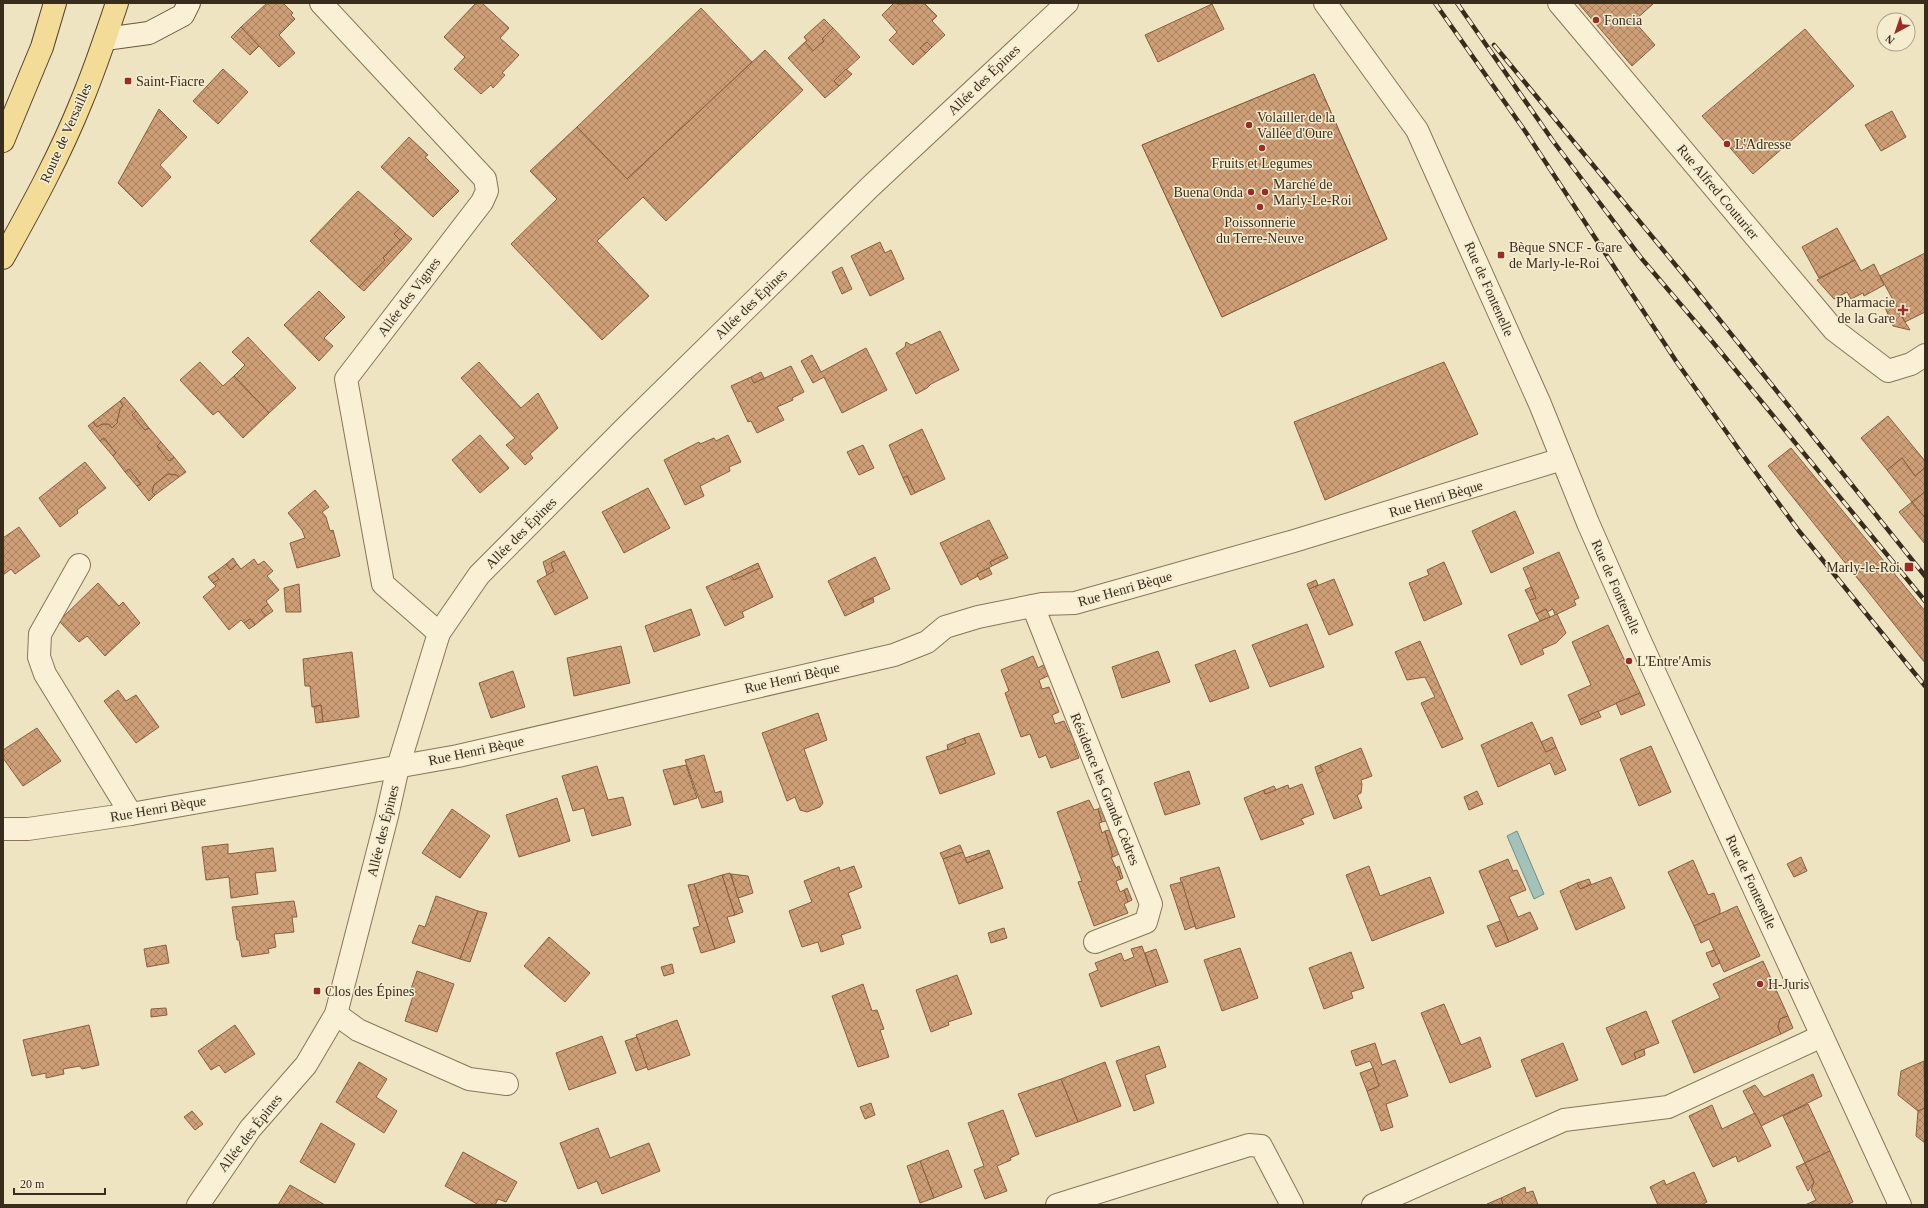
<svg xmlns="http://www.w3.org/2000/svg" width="1928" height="1208" viewBox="0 0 1928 1208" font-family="Georgia,serif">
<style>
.water{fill:#a4c1ba;stroke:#6b8f88}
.building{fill:url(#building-cross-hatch);stroke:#885f3e}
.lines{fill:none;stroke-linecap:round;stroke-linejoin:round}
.street-casing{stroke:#897558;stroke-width:24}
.secondary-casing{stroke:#6b563c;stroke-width:24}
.primary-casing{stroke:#56422d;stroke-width:24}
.street{stroke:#f9f0d5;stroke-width:22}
.secondary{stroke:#f9f0d5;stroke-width:22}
.primary{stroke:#f3dc98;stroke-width:22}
.rail-casing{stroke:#382c1d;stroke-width:4.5}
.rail{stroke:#f6edd1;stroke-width:3;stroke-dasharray:9;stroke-linecap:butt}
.poi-dot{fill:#992c27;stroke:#f6edd1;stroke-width:1.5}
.labels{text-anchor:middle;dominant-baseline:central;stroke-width:3;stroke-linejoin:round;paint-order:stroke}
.poi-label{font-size:14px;fill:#382c1d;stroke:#f6edd1;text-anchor:start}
.street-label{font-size:14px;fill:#382c1d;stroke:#f6edd1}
</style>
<defs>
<pattern id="building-cross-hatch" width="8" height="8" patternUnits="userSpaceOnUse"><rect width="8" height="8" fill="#ce9f76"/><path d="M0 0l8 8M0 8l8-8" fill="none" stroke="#a88260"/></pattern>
</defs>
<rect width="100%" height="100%" fill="#efe4c1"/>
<polygon class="water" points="1517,831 1544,894 1534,899 1507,836"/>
<g class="building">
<polygon points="267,3 283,3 293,13 291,15 295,19 279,35 295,53 279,67 241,27"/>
<polygon points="476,3 482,3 509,28 500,38 519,55 502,73 505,75 493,88 491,85 481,94 454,69 465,57 444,37"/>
<polygon points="894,3 898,4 924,3 937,16 932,21 945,35 932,47 927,42 920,48 926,53 913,65 889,40 897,32 882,15"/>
<polygon points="1578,3 1654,3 1634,21 1655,45 1632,66"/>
<polygon points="1212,4 1224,29 1158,62 1145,35"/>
<polygon points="701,8 752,62 627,179 577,127"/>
<polygon points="824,19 833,28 822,39 824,41 813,51 805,42 807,41 804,37"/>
<polygon points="241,27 259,46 250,55 231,37"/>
<polygon points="833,28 860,57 834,81 839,86 825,98 788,58 805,42 813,51 824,41 822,39"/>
<polygon points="1805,29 1854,86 1753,174 1702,116"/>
<polygon points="927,42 932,47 926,53 920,48"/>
<polygon points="765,50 803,90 666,221 643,197 597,241 649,296 602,340 511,244 557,199 530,171 577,127 627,179"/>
<polygon points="223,69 248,92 218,124 193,101"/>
<polygon points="846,69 852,74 839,86 834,81"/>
<polygon points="1314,74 1387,239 1222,317 1142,145"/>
<polygon points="1314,74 1387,239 1222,317 1142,145"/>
<polygon points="159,109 187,137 160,165 171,177 142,207 118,183"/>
<polygon points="1892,111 1906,137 1881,151 1865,125"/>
<polygon points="409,137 428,155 425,157 459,191 433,217 381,167"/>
<polygon points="358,191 400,228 394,234 400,240 383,258 385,260 359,287 310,241"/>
<polygon points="400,228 406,234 400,240 394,234"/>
<polygon points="1837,228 1855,260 1819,278 1802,247"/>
<polygon points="406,234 412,239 364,291 359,287 385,260 383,258"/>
<polygon points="880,242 885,253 891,250 904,279 870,296 851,256"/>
<polygon points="1925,253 1925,312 1905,322 1880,276"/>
<polygon points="1855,260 1861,271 1874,264 1884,285 1864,296 1863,293 1851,299 1847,292 1834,299 1817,280"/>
<polygon points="842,267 852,289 842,294 832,272"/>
<polygon points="319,291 345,317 324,338 333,346 319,361 284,325"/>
<polygon points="1892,300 1905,322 1910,330 1893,326 1884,305"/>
<polygon points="940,331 959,370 931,384 927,388 916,394 896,353 905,347 906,342 911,345"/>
<polygon points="248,337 296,388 269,413 234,376 245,365 232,352"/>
<polygon points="866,348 887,390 842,413 824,377 813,383 801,361 812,355 821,372"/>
<polygon points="200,362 223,386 234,376 269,413 243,438 218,411 213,415 180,380"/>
<polygon points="479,362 521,408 538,393 558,428 530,454 533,458 525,465 506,445 515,438 461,378"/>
<polygon points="1444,362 1478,434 1325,500 1294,422"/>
<polygon points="791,366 804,392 792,398 793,400 777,407 784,420 757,433 751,421 748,422 731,386 751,377 754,383"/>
<polygon points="761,372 764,378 754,383 751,377"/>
<polygon points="124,397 136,411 132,415 145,430 149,428 161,442 157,446 169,461 174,457 186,472 179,477 176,475 168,474 154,485 152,492 155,495 149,501 137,486 141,484 129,469 125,472 113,456 116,453 104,438 100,441 88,426 93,422 97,427 102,424 109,424 112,428 118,422 117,421 120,409 123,406 120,401"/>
<polygon points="120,401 123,406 120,409 117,421 118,422 112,428 109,424 102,424 97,427 93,422"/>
<polygon points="136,411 149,428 145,430 132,415"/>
<polygon points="1888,416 1925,461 1925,468 1915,476 1902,458 1887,470 1861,438"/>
<polygon points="922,429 945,479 915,493 907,476 903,478 889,445"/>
<polygon points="480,435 509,468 480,493 452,460"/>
<polygon points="728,435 741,462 729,467 730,471 700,486 704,496 685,505 664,460 699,442 700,444 714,438 716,441"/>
<polygon points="104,438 116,453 113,456 100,441"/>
<polygon points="161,442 174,457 169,461 157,446"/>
<polygon points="863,445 874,468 859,475 847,452"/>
<polygon points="1791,448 1925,611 1925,663 1768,466"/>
<polygon points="1902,458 1915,476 1925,468 1925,492 1912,502 1887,470"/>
<polygon points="85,462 106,488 77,510 78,513 60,527 39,498"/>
<polygon points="129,469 141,484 137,486 125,472"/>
<polygon points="168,474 176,475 179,477 155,495 152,492 154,485"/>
<polygon points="907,476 915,493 911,495 903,478"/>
<polygon points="648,488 670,528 624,553 602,512"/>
<polygon points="315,490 329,507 322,512 326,517 330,531 333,530 340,556 297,568 290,543 305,538 302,530 288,513"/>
<polygon points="1925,492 1925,518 1912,502"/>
<polygon points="1912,502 1925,518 1925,544 1899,512"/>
<polygon points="1515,511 1534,553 1491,573 1472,531"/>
<polygon points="989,520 1006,554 990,562 992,566 977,574 978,576 961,585 940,543"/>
<polygon points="19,527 40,556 15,574 11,569 3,575 3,538"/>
<polygon points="564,551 566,555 551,563 554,571 547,575 543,562"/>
<polygon points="1559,552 1579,598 1574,600 1576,605 1555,615 1553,609 1547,612 1546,609 1536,614 1530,600 1536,598 1523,568"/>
<polygon points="1006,554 1008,558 992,566 990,562"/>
<polygon points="566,555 588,598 555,615 537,581 554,571 551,563"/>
<polygon points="875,557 890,589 861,603 864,607 845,616 828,581"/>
<polygon points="233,558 237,564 231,570 226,564"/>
<polygon points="254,559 258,565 264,561 273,571 267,576 279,590 266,601 268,604 261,610 266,616 255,625 250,619 244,623 241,620 229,630 203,597 216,586 213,583 219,579 214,573 226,564 231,570 237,564 241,569"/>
<polygon points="1444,562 1462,604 1424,621 1409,583 1429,575 1427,570"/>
<polygon points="758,563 760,568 734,580 731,576"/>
<polygon points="760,568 773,597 742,612 744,617 725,626 706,587 731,576 734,580"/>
<polygon points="989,568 992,574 980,580 977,574"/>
<polygon points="214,573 219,579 213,583 208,577"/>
<polygon points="1334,579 1353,625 1329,635 1309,589"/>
<polygon points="1316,580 1318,585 1309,589 1307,584"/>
<polygon points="98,583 119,606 123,602 140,623 105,656 87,636 79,642 59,621"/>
<polygon points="299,584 301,612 286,612 284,588"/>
<polygon points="1531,587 1536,598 1530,600 1525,590"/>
<polygon points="873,598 874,602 864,607 861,603"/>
<polygon points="268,604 273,611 266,616 261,610"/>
<polygon points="691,609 700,635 654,652 645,626"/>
<polygon points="1546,609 1550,617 1540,621 1536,614"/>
<polygon points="1557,614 1566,633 1556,643 1542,649 1544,654 1521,665 1508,635"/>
<polygon points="250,619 255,625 249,629 244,623"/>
<polygon points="1307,624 1324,667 1270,687 1252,645"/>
<polygon points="1608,625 1640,693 1579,720 1568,695 1591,685 1572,642"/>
<polygon points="1420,641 1463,739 1442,748 1421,703 1435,697 1425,677 1407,680 1395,652"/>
<polygon points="621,646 630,683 574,696 567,658"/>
<polygon points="1235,650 1249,688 1210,702 1195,665"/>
<polygon points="1158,651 1170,682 1122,698 1112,667"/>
<polygon points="352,652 359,717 323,722 321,705 312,707 310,686 305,686 303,659"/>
<polygon points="1033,656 1038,668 1045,664 1050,675 1039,680 1042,689 1049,687 1059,712 1052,715 1055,724 1064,721 1069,732 1072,731 1076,744 1074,745 1079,758 1051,768 1046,755 1039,758 1030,734 1021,737 1005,693 1009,691 1001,670"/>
<polygon points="513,671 525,707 491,718 479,683"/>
<polygon points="118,690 126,701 136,695 159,727 136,743 104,701"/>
<polygon points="1640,693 1645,705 1621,715 1616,703"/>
<polygon points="321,705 323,722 316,723 314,707"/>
<polygon points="1598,711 1601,717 1581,725 1579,720"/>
<polygon points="818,713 827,740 804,749 823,803 820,807 807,812 800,810 795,797 787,801 762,733"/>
<polygon points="1532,722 1546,752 1556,747 1566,770 1555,775 1550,763 1498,787 1481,745"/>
<polygon points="37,728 61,761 23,786 3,758 3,750"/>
<polygon points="979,733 995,774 940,794 926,757 966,743 964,738"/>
<polygon points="1552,737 1556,747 1546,752 1541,742"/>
<polygon points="964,738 966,743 948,750 947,745"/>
<polygon points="1651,746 1671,792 1639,806 1620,759"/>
<polygon points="1361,748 1372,776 1361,780 1362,784 1361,793 1357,795 1362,808 1334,819 1317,774 1323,771 1320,765"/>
<polygon points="704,755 715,793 721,791 723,802 702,808 685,760"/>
<polygon points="686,765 697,798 674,805 663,770"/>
<polygon points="1320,765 1323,771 1317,774 1315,767"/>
<polygon points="597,766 608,800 623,797 631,825 592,836 584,808 573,811 562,776"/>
<polygon points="1189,771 1200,804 1165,815 1154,783"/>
<polygon points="1302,784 1314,814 1301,819 1304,824 1261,840 1244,798 1264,790 1265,794 1288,785 1289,789"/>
<polygon points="1274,786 1276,790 1265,794 1264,790"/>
<polygon points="1477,791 1483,804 1469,810 1464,797"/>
<polygon points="557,798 570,841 519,857 506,815"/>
<polygon points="1089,800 1094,810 1098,809 1102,822 1099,823 1102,833 1105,831 1113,857 1111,857 1116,868 1117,867 1121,879 1116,881 1120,892 1124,890 1128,902 1124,904 1128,913 1094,926 1078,882 1082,881 1057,812"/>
<polygon points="1101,807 1106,821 1102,822 1098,809"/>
<polygon points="452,809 490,836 460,878 422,853"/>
<polygon points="1109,830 1119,854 1113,857 1105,831"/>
<polygon points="228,844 228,854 273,848 276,871 255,873 258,894 231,898 229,877 206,880 202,847"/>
<polygon points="960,845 963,852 943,859 940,853"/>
<polygon points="989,850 990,853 967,863 965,858"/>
<polygon points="963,852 967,863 990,853 1003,888 959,904 943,859"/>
<polygon points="1801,857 1807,871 1794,877 1787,864"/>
<polygon points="1508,859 1513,871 1517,870 1526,890 1509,897 1518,917 1530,912 1538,929 1509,942 1479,871"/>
<polygon points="1693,860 1708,895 1714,893 1720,909 1720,915 1694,926 1668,872"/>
<polygon points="854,866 862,887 848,893 861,928 841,935 844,944 821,952 818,942 802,947 789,911 812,902 804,881 839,867 840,871"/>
<polygon points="1119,866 1123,878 1121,879 1117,867"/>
<polygon points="1369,866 1380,896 1430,877 1444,913 1372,941 1346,875"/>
<polygon points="1219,867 1235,917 1196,929 1180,878"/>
<polygon points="730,873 743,912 735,915 722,875"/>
<polygon points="731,874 748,876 753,893 738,898"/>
<polygon points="722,875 735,915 727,917 735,942 715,949 694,884"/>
<polygon points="1611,877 1625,908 1576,930 1560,891 1577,883 1580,889"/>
<polygon points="1589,879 1591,884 1580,889 1577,883"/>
<polygon points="1182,882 1195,926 1185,930 1170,885"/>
<polygon points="694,884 715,949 701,953 693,928 700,926 688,885"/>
<polygon points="1127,888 1132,900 1128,902 1124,890"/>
<polygon points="436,896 478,911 460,959 412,943 419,925 425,927"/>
<polygon points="294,901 297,917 292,917 294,932 274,934 276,947 268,949 269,953 242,957 239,940 237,940 232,907"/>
<polygon points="1737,906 1760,956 1724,972 1709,939 1701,943 1694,926"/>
<polygon points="478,911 487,913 470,962 460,959"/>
<polygon points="1500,921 1509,942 1496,947 1487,926"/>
<polygon points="1004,928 1007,938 991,943 988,933"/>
<polygon points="549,937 590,973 565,1002 524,966"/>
<polygon points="166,945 169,963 147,967 144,949"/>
<polygon points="1142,946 1156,986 1101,1007 1089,974 1098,970 1095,963 1121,953 1124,961 1134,957 1131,949"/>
<polygon points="1240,948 1258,998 1222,1011 1204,960"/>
<polygon points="1156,949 1168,982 1156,986 1145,953"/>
<polygon points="1714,950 1720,963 1712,967 1706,953"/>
<polygon points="1351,952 1364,988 1351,992 1353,998 1324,1009 1309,968"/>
<polygon points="1763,961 1788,1016 1780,1019 1778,1027 1781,1034 1694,1073 1672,1021 1720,998 1713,984"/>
<polygon points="672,964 674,973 664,976 661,967"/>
<polygon points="417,971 454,984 437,1032 405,1021 413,996 409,995"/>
<polygon points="957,975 972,1014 948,1022 949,1025 931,1032 916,990"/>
<polygon points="863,984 872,1011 877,1010 884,1029 880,1030 889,1057 858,1067 832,996"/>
<polygon points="1444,1004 1461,1045 1480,1037 1491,1067 1450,1083 1421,1013"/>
<polygon points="166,1008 167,1015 151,1017 151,1009"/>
<polygon points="1646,1011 1659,1043 1634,1053 1636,1059 1622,1065 1606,1028"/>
<polygon points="1788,1016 1793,1028 1781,1034 1778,1027 1780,1019"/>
<polygon points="677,1020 690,1055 648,1070 636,1035"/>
<polygon points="89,1025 99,1065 82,1069 80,1066 63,1069 64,1074 46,1078 46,1073 32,1076 23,1040"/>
<polygon points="235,1025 255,1054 225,1073 219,1065 211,1070 198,1051"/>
<polygon points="602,1036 616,1073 569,1090 556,1053"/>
<polygon points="637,1037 647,1067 636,1071 625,1041"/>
<polygon points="1375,1043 1382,1065 1395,1060 1408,1096 1386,1104 1393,1127 1381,1131 1367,1091 1379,1086 1373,1068 1370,1061 1356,1066 1351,1051"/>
<polygon points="1563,1043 1578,1080 1536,1097 1521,1060"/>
<polygon points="1159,1046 1166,1067 1145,1075 1154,1103 1134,1111 1116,1061"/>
<polygon points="1644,1049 1645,1055 1636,1059 1634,1053"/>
<polygon points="1924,1061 1925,1108 1918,1111 1898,1095 1901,1071"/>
<polygon points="359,1062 387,1079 376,1097 397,1111 384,1133 336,1102"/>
<polygon points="1105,1062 1121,1106 1078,1122 1061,1079"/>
<polygon points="1373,1068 1379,1086 1367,1091 1360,1073"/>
<polygon points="1813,1074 1822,1096 1761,1126 1743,1091 1755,1085 1764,1097"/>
<polygon points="1061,1079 1078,1122 1036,1137 1018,1094"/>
<polygon points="871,1103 875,1115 865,1119 860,1107"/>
<polygon points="1808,1104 1830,1151 1805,1163 1783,1116"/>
<polygon points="1712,1105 1722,1129 1755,1113 1771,1146 1738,1162 1736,1156 1713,1167 1689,1116"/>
<polygon points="1925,1108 1925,1143 1916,1136 1918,1111"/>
<polygon points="1003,1110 1019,1154 1010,1158 1011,1160 997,1166 1007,1191 985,1199 974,1170 984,1166 968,1123"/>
<polygon points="192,1111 203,1124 195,1130 184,1117"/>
<polygon points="321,1123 355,1144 335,1183 300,1162"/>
<polygon points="598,1128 610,1158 649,1143 660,1171 602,1194 597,1181 578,1189 560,1143"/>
<polygon points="948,1150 962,1187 934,1198 920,1161"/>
<polygon points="1830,1151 1853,1202 1846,1205 1805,1205 1816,1200 1811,1190 1814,1182 1805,1163"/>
<polygon points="463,1152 517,1182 506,1202 498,1199 495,1205 479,1205 445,1186"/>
<polygon points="920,1161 934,1198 920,1203 907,1166"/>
<polygon points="1805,1163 1814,1182 1808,1191 1796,1167"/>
<polygon points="1694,1172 1707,1202 1701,1205 1658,1205 1650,1187 1664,1180 1666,1185"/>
<polygon points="290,1185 325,1205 278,1205"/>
<polygon points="1525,1187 1526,1193 1533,1191 1538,1205 1503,1205 1501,1198"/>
<polygon points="1501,1198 1503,1205 1488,1205 1487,1204"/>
</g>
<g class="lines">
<defs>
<g id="street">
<polyline points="321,3 485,179 487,191 482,202 346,379 383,584 439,633"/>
<polyline points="1325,3 1417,130 1540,404 1588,523 1641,643 1900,1205"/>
<polyline points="1559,3 1834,330 1888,371 1911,364 1925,355"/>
<polyline points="79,565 40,634 39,657 45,674 131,814"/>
<polyline points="1033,606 1151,904 1146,922 1095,942"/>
<polyline points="3,829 28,829 131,814 458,756 894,655 927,642 945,627 978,617 1042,604 1075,603 1294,541 1562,459"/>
<polyline points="336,1014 358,1030 469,1079 507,1084"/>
<polyline points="198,1205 250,1129 306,1065 336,1014 387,816 398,767 439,633 479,575 624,429 870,187 1067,3"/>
<polyline points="1057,1205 1249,1145 1261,1146 1292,1205"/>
<polyline points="1373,1205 1564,1120 1668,1107 1822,1036"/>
</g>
<polyline id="secondary" points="105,39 149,33 183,15 189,3"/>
<g id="primary">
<polyline points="3,141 42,47 55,3"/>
<path d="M3,258C32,206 60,155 82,100C95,69 106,36 117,3"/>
</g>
</defs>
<use href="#street" class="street-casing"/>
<use href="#secondary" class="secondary-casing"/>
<use href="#primary" class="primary-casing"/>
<use href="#street" class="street"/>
<use href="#secondary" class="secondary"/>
<use href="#primary" class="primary"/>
<defs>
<g id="rail">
<polyline points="1435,3 1525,131 1676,361 1740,451 1799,531 1925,686"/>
<polyline points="1457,3 1553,141 1642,259 1711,340 1925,601"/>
<polyline points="1494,45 1683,274 1925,576"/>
</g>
</defs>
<use href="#rail" class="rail-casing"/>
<use href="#rail" class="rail"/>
</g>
<g class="poi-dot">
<circle cx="1596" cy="20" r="4"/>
<rect x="124" y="77" width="8" height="8" rx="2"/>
<circle cx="1249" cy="125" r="4"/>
<circle cx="1727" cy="144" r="4"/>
<circle cx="1262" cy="148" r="4"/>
<circle cx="1251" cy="192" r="4"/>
<circle cx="1265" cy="192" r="4"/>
<circle cx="1260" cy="207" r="4"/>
<rect x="1497" y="251" width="8" height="8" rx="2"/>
<path d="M1901 304h4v4h4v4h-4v4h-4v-4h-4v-4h4z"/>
<rect x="1904" y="562" width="10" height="10" rx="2"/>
<circle cx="1629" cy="661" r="4"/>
<circle cx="1760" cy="984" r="4"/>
<rect x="313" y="987" width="8" height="8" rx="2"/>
</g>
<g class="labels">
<g class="poi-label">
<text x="1604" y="20">Foncia</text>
<text x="136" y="81">Saint-Fiacre</text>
<text x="1257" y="117">Volailler de la<tspan x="1257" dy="16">Vallée d'Oure</tspan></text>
<text x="1735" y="144">L'Adresse</text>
<text x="1262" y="163" text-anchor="middle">Fruits et Legumes</text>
<text x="1273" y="184">Marché de<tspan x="1273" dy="16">Marly-Le-Roi</tspan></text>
<text x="1243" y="192" text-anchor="end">Buena Onda</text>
<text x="1260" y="222" text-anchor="middle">Poissonnerie<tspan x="1260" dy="16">du Terre-Neuve</tspan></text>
<text x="1509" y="247">Bèque SNCF - Gare<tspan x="1509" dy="16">de Marly-le-Roi</tspan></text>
<text x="1895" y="302" text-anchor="end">Pharmacie<tspan x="1895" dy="16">de la Gare</tspan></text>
<text x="1900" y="567" text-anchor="end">Marly-le-Roi</text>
<text x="1637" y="661">L'Entre'Amis</text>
<text x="1768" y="984">H-Juris</text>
<text x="325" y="991">Clos des Épines</text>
</g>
<g class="street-label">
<text transform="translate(984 80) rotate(-44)">Allée des Épines</text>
<text transform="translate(66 133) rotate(-66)">Route de Versailles</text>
<text transform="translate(1718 192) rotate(50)">Rue Alfred Couturier</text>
<text transform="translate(1489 289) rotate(66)">Rue de Fontenelle</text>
<text transform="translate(409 297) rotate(-53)">Allée des Vignes</text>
<text transform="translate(751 304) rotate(-44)">Allée des Épines</text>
<text transform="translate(1436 499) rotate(-17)">Rue Henri Bèque</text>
<text transform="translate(521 533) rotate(-45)">Allée des Épines</text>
<text transform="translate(1616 587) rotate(66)">Rue de Fontenelle</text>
<text transform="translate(1125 589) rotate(-16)">Rue Henri Bèque</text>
<text transform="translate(792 678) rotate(-13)">Rue Henri Bèque</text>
<text transform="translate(476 751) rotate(-12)">Rue Henri Bèque</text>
<text transform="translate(1105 789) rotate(68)">Résidence les Grands Cèdres</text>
<text transform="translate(158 809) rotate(-10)">Rue Henri Bèque</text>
<text transform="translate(383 831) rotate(-76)">Allée des Épines</text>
<text transform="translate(1751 882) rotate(65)">Rue de Fontenelle</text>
<text transform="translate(250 1133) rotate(-52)">Allée des Épines</text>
</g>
</g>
<rect width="1928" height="1208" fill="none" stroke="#382c1d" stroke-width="8"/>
<g transform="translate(1896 32) rotate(220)"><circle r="19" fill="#f6edd1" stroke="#aaa089"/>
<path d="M0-3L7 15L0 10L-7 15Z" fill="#992c27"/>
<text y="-6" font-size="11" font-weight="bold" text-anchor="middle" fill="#382c1d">N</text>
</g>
<path d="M14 1188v6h91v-6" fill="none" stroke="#382c1d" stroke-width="2"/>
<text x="20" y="1188" font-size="12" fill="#382c1d" stroke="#f6edd1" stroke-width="3" paint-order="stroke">20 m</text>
</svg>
